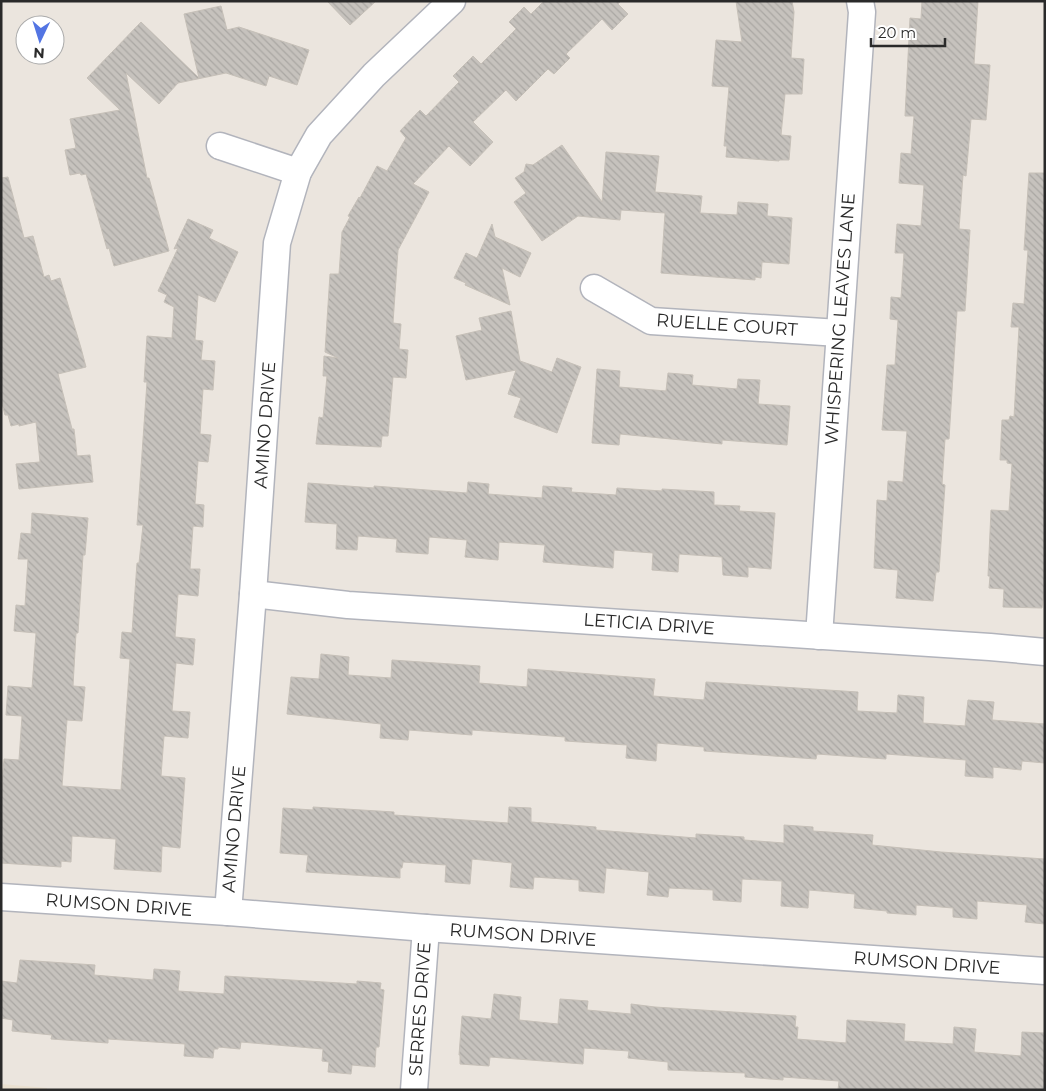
<svg xmlns="http://www.w3.org/2000/svg" width="1046" height="1091" viewBox="0 0 1046 1091" font-family="Montserrat,sans-serif">
<style>
.education{fill:#eae0d0}
.building{fill:url(#building-back-hatch);stroke:#c6c0b8}
.lines{fill:none;stroke-linecap:round;stroke-linejoin:round}
.minor-casing{stroke:#b2b4bc;stroke-width:29}
.minor{stroke:#fff;stroke-width:26}
.labels{text-anchor:middle;dominant-baseline:central;stroke-width:4.5;stroke-linejoin:round;paint-order:stroke}
.street-label{font-size:18px;fill:#2a2a2a;stroke:#fff}
</style>
<defs>
<pattern id="building-back-hatch" width="6" height="6" patternUnits="userSpaceOnUse" patternTransform="scale(1.25)"><rect width="6" height="6" fill="#c6c2bd"/><path d="M-1 5l2 2M0 0l6 6M5-1l2 2" fill="none" stroke="#aaa7a3"/></pattern>
</defs>
<rect width="100%" height="100%" fill="#ebe5de"/>
<polygon class="education" points="1,1084 47,1088 47,1090 1,1090"/>
<g class="building">
<polygon points="327,1 376,1 350,25"/>
<polygon points="544,1 621,1 618,4 628,14 612,30 602,19 566,54 570,58 554,74 548,69 516,101 506,90 473,122 493,142 470,166 449,146 413,184 429,192 398,250 393,323 401,324 399,349 408,350 406,378 393,377 388,436 382,436 381,447 316,444 319,417 323,418 327,376 323,376 324,356 338,358 325,352 330,274 339,274 342,232 350,217 348,216 359,197 360,198 377,166 387,171 406,138 400,131 420,110 426,116 459,82 453,76 473,56 481,64 516,29 509,22 524,7 531,14"/>
<polygon points="736,1 792,1 794,12 791,58 804,59 802,94 785,94 781,135 791,136 789,160 779,160 779,161 726,157 727,146 724,146 729,87 712,86 716,40 742,42"/>
<polygon points="922,1 978,1 974,64 990,65 986,120 971,119 966,176 963,175 959,229 970,230 965,311 957,311 949,439 945,439 942,484 945,485 939,572 936,572 933,601 896,598 898,570 874,568 877,500 887,501 888,481 903,482 907,431 882,430 887,365 895,365 898,320 890,319 891,297 901,298 904,253 895,253 897,224 921,226 924,185 899,183 901,153 911,154 914,116 905,116 910,18 921,19"/>
<polygon points="221,6 227,30 239,27 309,50 297,85 269,76 266,86 226,73 178,83 159,104 126,73 147,178 149,178 169,251 114,266 109,248 107,249 86,174 81,175 80,173 70,175 65,150 76,148 70,119 120,110 87,78 141,22 199,78 184,14"/>
<polygon points="562,145 602,202 606,152 659,156 655,192 702,196 700,213 737,215 738,202 768,204 767,216 792,218 789,264 762,262 761,278 755,277 755,280 661,273 665,213 621,210 620,220 578,216 542,241 514,202 526,193 515,178 524,172 526,164 533,165"/>
<polygon points="1029,173 1045,173 1045,584 1042,608 1003,607 1004,589 989,588 990,576 988,576 991,510 1009,511 1012,464 1007,463 1007,460 1000,460 1002,420 1009,420 1010,416 1014,417 1019,327 1011,327 1013,303 1024,304 1028,250 1024,250"/>
<polygon points="8,177 24,238 33,236 44,277 49,275 51,281 60,278 81,348 86,367 58,374 72,429 74,429 77,456 90,455 93,482 19,489 16,464 40,462 36,422 19,426 19,424 11,426 8,415 5,415 1,400 1,178"/>
<polygon points="188,219 213,230 209,238 238,252 215,302 198,295 195,340 203,341 201,360 215,361 213,390 203,389 200,434 211,435 208,462 198,461 195,504 204,505 203,527 193,526 190,569 200,569 198,596 178,594 175,637 195,639 193,665 176,663 172,711 190,712 188,738 164,736 161,776 185,778 180,848 162,846 161,872 114,869 116,839 72,836 71,862 61,861 61,867 1,863 1,795 4,759 19,760 22,716 6,715 8,686 32,688 36,633 14,631 16,605 25,606 28,559 18,559 21,533 31,534 32,513 88,518 85,555 83,555 78,633 76,633 73,686 85,687 82,721 67,720 62,786 121,790 130,659 120,658 122,632 132,633 137,563 139,563 143,525 137,525 147,382 144,382 147,336 172,338 174,307 164,302 167,295 158,291 178,248 174,249"/>
<polygon points="492,224 495,237 531,253 520,277 502,268 510,305 465,285 466,283 454,278 466,253 477,258"/>
<polygon points="511,311 520,361 552,372 557,358 581,367 557,433 514,417 521,398 508,394 516,370 466,380 456,336 482,330 479,318"/>
<polygon points="597,369 620,371 619,387 666,391 668,373 693,375 692,385 737,389 738,379 760,380 758,404 790,406 787,445 722,440 722,444 620,434 619,445 592,443"/>
<polygon points="468,482 489,484 488,494 542,498 543,486 572,488 571,492 616,495 617,488 662,491 662,489 714,492 714,505 740,506 739,511 775,513 771,569 748,567 748,577 723,575 722,557 679,554 678,572 652,570 653,553 614,550 613,568 543,562 545,545 499,542 498,560 465,557 467,540 429,537 428,554 396,552 397,539 358,536 357,550 336,549 337,524 305,522 308,483 374,488 374,486 467,493"/>
<polygon points="321,654 349,657 348,675 391,678 392,660 480,666 479,683 527,687 528,669 655,679 653,696 704,700 706,682 858,692 857,711 897,713 898,695 924,697 923,723 965,726 968,700 994,702 992,720 1045,724 1045,763 1022,761 1021,770 993,767 993,778 965,776 966,760 886,754 886,759 817,754 816,759 704,751 704,747 657,743 656,761 626,758 627,745 565,741 565,737 472,730 472,735 409,730 408,740 380,738 381,724 287,714 291,677 319,679"/>
<polygon points="313,807 394,812 394,815 508,823 509,807 531,808 531,822 596,827 596,830 696,838 696,834 744,837 744,840 784,843 784,825 813,827 813,831 873,835 872,845 941,852 1045,859 1045,924 1025,922 1027,905 977,901 977,919 953,917 953,908 916,905 916,915 887,913 887,911 854,908 855,894 809,890 808,908 781,906 782,881 742,879 741,902 713,900 713,890 669,888 668,897 647,895 649,872 606,868 604,893 579,891 579,880 534,877 533,889 510,887 512,863 472,859 470,884 445,882 446,865 403,862 402,868 400,868 400,878 306,872 308,855 280,853 283,808 313,810"/>
<polygon points="20,960 95,965 94,975 153,980 154,969 180,971 178,991 224,994 225,976 357,984 357,981 381,983 380,989 384,990 379,1047 376,1047 375,1067 352,1065 351,1074 328,1072 329,1062 322,1061 323,1049 241,1042 240,1049 218,1047 218,1049 214,1049 213,1058 184,1056 185,1044 108,1039 108,1043 51,1039 52,1035 12,1031 13,1020 1,1018 1,981 17,983"/>
<polygon points="494,994 521,997 519,1020 558,1024 560,999 588,1001 587,1010 631,1014 631,1004 655,1007 796,1016 795,1027 798,1027 797,1039 846,1043 847,1020 905,1024 904,1041 953,1044 954,1027 976,1029 974,1052 1021,1056 1022,1032 1045,1033 1045,1090 964,1090 935,1088 919,1088 918,1090 838,1090 839,1081 783,1077 783,1080 745,1077 745,1073 668,1070 668,1062 628,1058 629,1051 584,1048 583,1064 490,1057 489,1066 460,1064 460,1055 459,1055 462,1016 491,1019"/>
</g>
<g class="lines">
<defs>
<g id="minor">
<polyline points="220,146 298,172"/>
<polyline points="594,288 651,321 839,333"/>
<polyline points="253,594 348,605 990,647 1045,652"/>
<polyline points="819,636 862,12 860,1"/>
<polyline points="1,897 228,912 426,928 1045,971"/>
<polyline points="228,912 253,594 277,243 298,172 319,135 374,75 452,1"/>
<polyline points="414,1090 426,928"/>
</g>
</defs>
<use href="#minor" class="minor-casing"/>
<use href="#minor" class="minor"/>
</g>
<g class="labels">
<g class="street-label">
<text transform="translate(840 319) rotate(-86)">WHISPERING LEAVES LANE</text>
<text transform="translate(727 325) rotate(4)">RUELLE COURT</text>
<text transform="translate(265 425) rotate(-86)">AMINO DRIVE</text>
<text transform="translate(649 624) rotate(4)">LETICIA DRIVE</text>
<text transform="translate(234 829) rotate(-85)">AMINO DRIVE</text>
<text transform="translate(119 905) rotate(4)">RUMSON DRIVE</text>
<text transform="translate(523 935) rotate(4)">RUMSON DRIVE</text>
<text transform="translate(927 963) rotate(4)">RUMSON DRIVE</text>
<text transform="translate(420 1009) rotate(-86)">SERRES DRIVE</text>
</g>
</g>
<rect width="1046" height="1091" fill="none" stroke="#2a2a2a" stroke-width="5"/>
<g transform="translate(40 40) rotate(184)"><circle r="24" fill="#ffffff" stroke="#aaaaaa"/>
<path d="M0-4L9 19L0 12L-9 19Z" fill="#5375e3"/>
<text y="-8" font-size="14" font-weight="bold" text-anchor="middle" fill="#2a2a2a">N</text>
</g>
<path d="M871 38v8h74v-8" fill="none" stroke="#2a2a2a" stroke-width="2.5"/>
<text x="878" y="38" font-size="15" fill="#2a2a2a" stroke="#ffffff" stroke-width="4" paint-order="stroke">20 m</text>
</svg>
